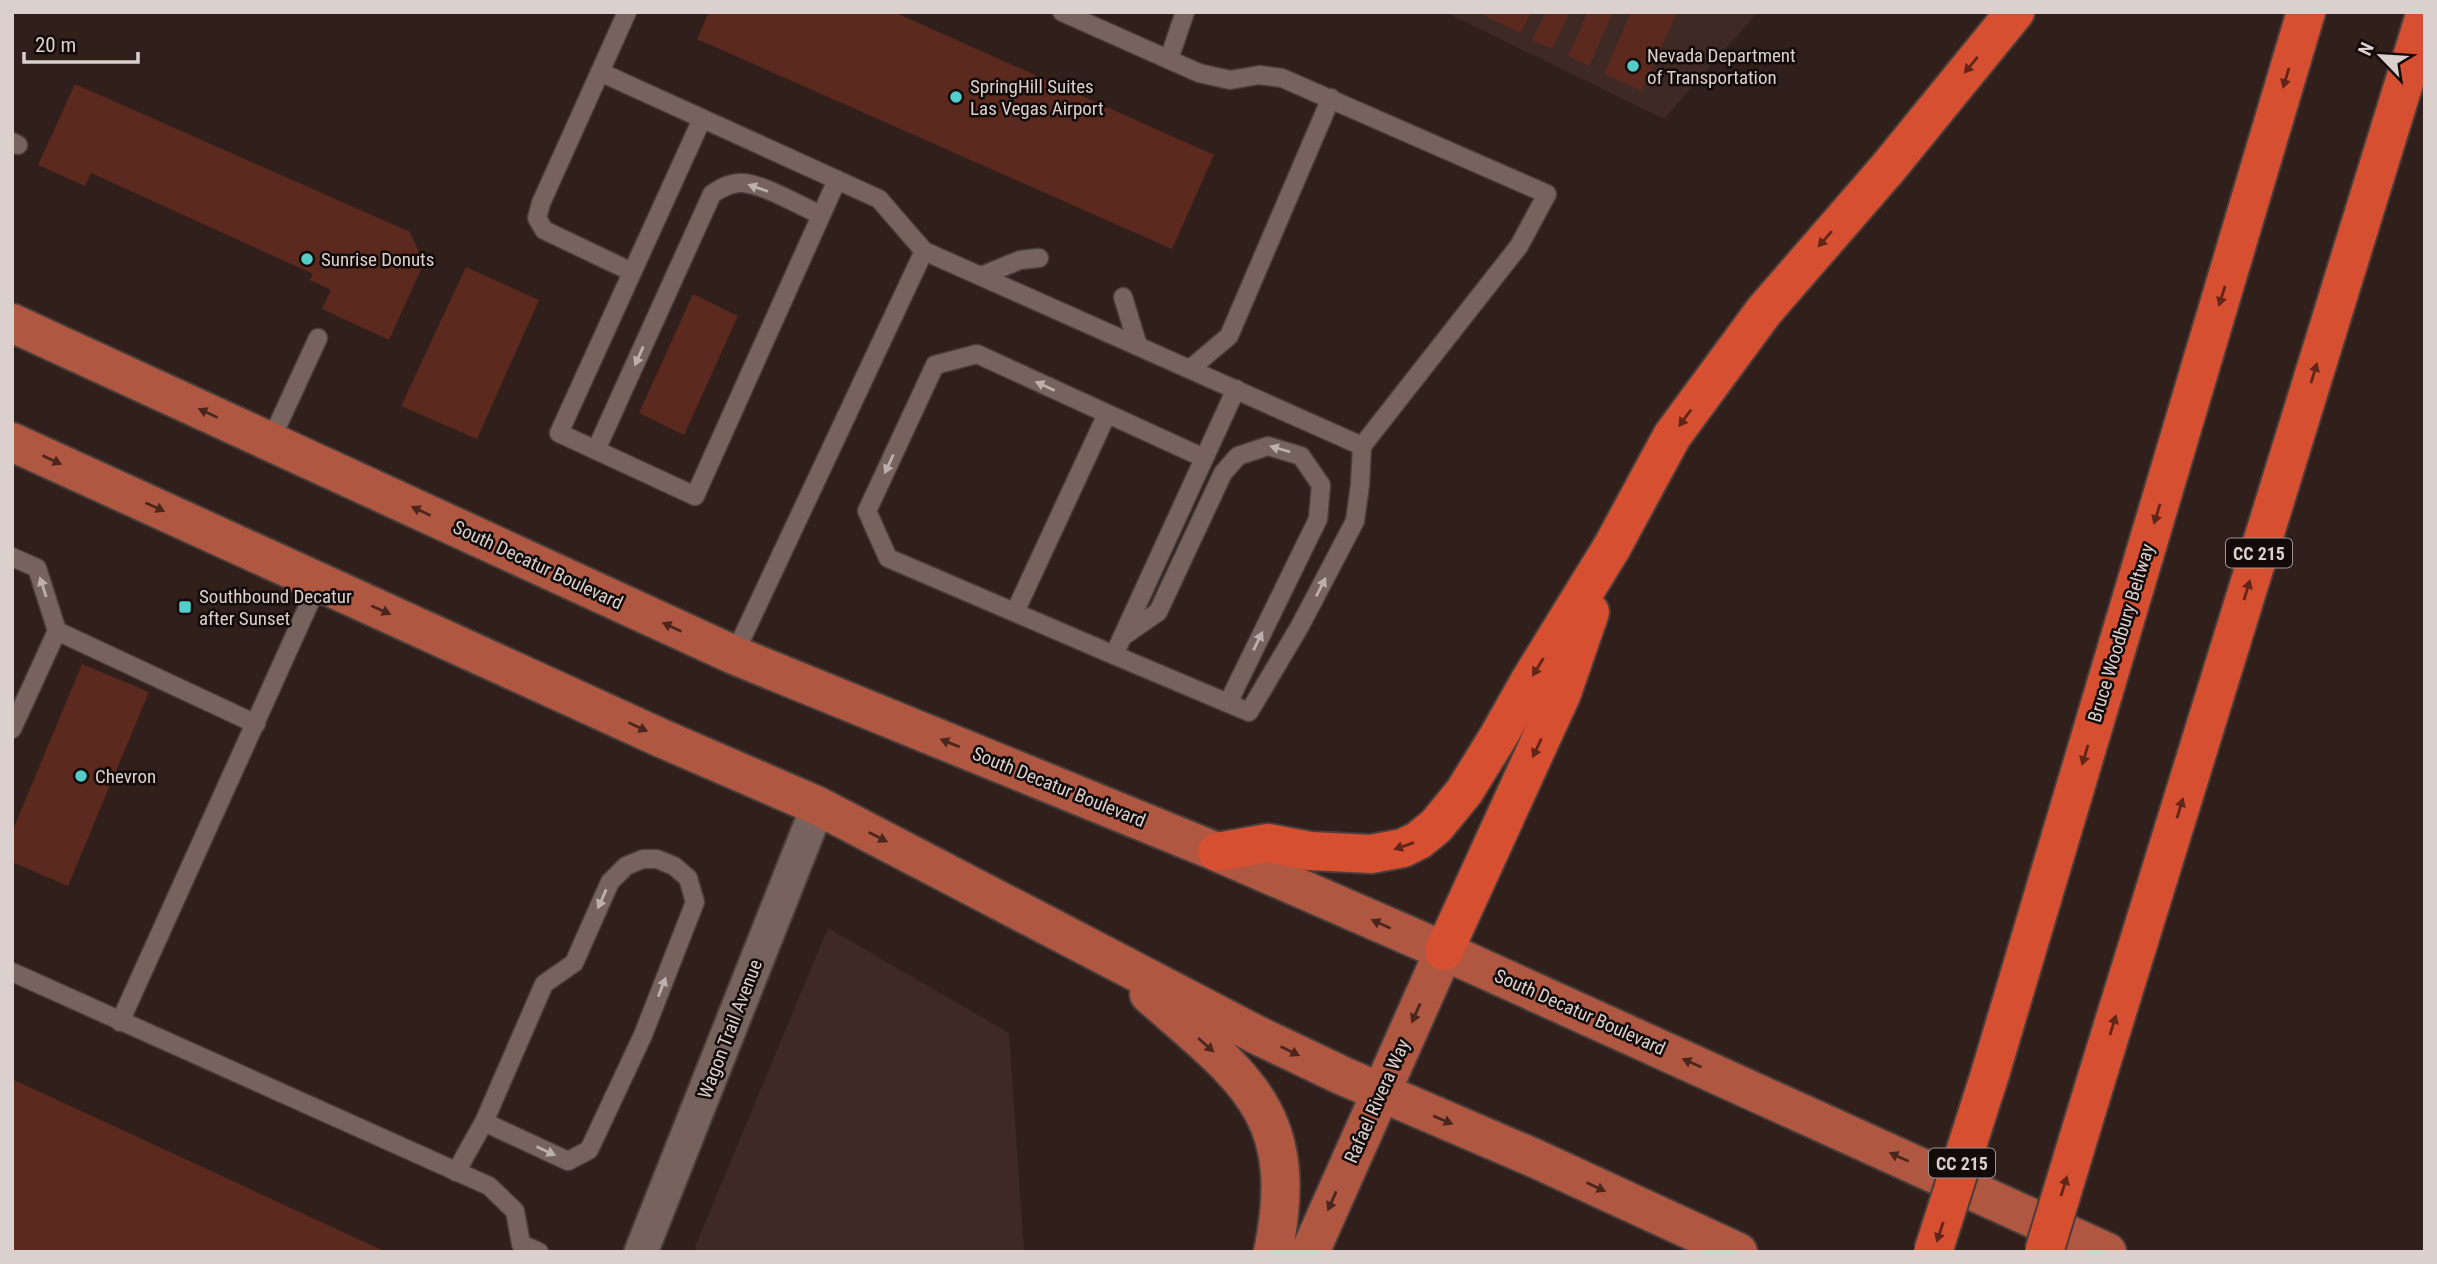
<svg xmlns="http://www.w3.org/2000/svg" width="2437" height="1264" viewBox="0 0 2437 1264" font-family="'Roboto Condensed',sans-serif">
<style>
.built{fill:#3f2924}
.building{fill:#5b291d}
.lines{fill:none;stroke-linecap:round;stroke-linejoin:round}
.lane-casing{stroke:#4a3d3a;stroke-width:21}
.street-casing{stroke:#4a3d3a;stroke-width:37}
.primary-casing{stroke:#4a3d3a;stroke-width:42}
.highway-casing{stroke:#4a3d3a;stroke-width:42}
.lane{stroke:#76635e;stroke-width:18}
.street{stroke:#76635e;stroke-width:33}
.primary{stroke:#b05742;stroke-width:38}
.highway{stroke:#d64f30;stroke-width:38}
.highway-bridge-casing{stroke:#4a3d3a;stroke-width:42;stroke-linecap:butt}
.highway-bridge{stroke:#d64f30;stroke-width:38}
.oneway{fill:#612619}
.oneway2{fill:#bdafac}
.oneway3{fill:#4a261d}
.poi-dot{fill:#53cdca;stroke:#130b09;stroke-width:2.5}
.labels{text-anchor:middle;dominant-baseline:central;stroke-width:5;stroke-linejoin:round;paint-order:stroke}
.shield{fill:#130b09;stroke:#9f9592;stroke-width:2}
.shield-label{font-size:18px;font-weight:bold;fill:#dbd0cd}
.poi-label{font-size:19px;fill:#dbd0cd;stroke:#130b09;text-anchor:start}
.street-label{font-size:19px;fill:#dbd0cd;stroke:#130b09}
</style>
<rect width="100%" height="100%" fill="#301f1b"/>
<g class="built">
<polygon points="1445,12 1758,12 1664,119"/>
<polygon points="828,928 1009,1033 1024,1252 693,1252"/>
</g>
<g class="building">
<polygon points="709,12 894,12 1214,155 1172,249 697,39"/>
<polygon points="1484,12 1531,12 1521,33 1483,15"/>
<polygon points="1546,12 1570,12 1552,49 1532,40"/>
<polygon points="1588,12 1613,12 1589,66 1568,56"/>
<polygon points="1631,12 1677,12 1642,91 1604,74"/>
<polygon points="75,84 410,232 424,263 389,340 322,309 331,290 310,280 313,274 91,173 85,186 38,165"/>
<polygon points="466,267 539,300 477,439 401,406"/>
<polygon points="693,294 738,316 684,435 639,413"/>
<polygon points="82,664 149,692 68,886 12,862 12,832"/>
<polygon points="12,1079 386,1252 12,1252"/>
</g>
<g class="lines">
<defs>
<g id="lane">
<polyline points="627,12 541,203 537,218 544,230 632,272"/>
<polyline points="1169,59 1185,12"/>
<polyline points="600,72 879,199 924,251 734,655"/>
<polyline points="702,119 559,433 695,496 837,180"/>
<polyline points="12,142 18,145"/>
<polyline points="924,251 1362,446 1519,246 1547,194 1282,78 1259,75 1230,80 1199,73 1062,12"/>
<polyline points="981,276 1020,260 1039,258"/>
<polyline points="1123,297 1138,346"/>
<polyline points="1190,369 1229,336 1331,98"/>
<polyline points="270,442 318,338"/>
<path d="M596,450L712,194C721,188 731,182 743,183C766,185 800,206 821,215"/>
<polyline points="1204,458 977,354 935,365 867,511 888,558 1114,655 1236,389"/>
<polyline points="12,557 37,568 57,631"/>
<polyline points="1015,612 1107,414"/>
<polyline points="1122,637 1158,612 1223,473 1238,456 1268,446 1301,456 1321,485 1318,519 1228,703"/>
<polyline points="1114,655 1249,712 1300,626 1355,521 1360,485 1362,446"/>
<polyline points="12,729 57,631 256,724"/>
<polyline points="12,972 489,1186 515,1211 521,1244 539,1252"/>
<polyline points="120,1022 319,582"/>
<polyline points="456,1172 484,1122 544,984 574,963 610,882 626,866 643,859 657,859 674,866 688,878 695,902 643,1035 589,1150 568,1161 484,1122"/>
</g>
<polyline id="street" points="641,1252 818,806"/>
<g id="primary">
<polyline points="12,323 734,655 1217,852 1444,951 2107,1252"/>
<polyline points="12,442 661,738 818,806 1257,1035 1343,1076 1534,1158 1738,1252"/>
<path d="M1149,994C1244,1078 1302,1112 1273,1252"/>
<polyline points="1310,1252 1444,951"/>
</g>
<g id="highway">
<polyline points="1217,852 1268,843 1310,851 1371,854 1403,848 1419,840 1436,826 1464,792 1498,737 1529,682 1612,547 1672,436 1764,311 1888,168 2015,12"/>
<polyline points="1444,951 1562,693 1590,612"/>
<polyline points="1990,1074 2306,12"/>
<polyline points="2093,1090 2425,15"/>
</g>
</defs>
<use href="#lane" class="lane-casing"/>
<use href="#street" class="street-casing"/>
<use href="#primary" class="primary-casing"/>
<use href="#highway" class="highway-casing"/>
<use href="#lane" class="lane"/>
<use href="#street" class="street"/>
<use href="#primary" class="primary"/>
<use href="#highway" class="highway"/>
<defs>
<g id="highway-bridge">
<polyline points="1933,1252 1990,1074"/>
<polyline points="2044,1252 2093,1090"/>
</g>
</defs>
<use href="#highway-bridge" class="highway-bridge-casing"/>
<use href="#highway-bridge" class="highway-bridge"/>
</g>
<defs><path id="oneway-solid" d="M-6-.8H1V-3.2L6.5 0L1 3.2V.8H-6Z" transform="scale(1.75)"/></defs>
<g class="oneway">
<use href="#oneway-solid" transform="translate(1971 65) rotate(130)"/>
<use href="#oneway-solid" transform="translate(2286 78) rotate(107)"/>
<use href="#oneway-solid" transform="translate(1825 239) rotate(131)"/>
<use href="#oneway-solid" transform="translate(2222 296) rotate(107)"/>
<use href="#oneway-solid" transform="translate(2314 373) rotate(-73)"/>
<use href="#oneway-solid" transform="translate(1685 418) rotate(126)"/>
<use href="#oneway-solid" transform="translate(2157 514) rotate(107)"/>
<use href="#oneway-solid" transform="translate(2247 590) rotate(-73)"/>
<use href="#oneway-solid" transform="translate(1538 667) rotate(122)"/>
<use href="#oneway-solid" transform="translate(1537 748) rotate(115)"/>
<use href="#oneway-solid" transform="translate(2085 755) rotate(107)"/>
<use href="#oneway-solid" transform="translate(2180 808) rotate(-73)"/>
<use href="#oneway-solid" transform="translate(1404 846) rotate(161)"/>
<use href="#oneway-solid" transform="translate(2113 1025) rotate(-73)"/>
<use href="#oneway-solid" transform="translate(2064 1186) rotate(-73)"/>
<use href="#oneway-solid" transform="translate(1940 1232) rotate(108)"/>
</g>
<g class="oneway2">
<use href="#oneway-solid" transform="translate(758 188) rotate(-161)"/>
<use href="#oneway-solid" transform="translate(639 356) rotate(114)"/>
<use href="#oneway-solid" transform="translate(1045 386) rotate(-155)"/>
<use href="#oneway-solid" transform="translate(1280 449) rotate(-164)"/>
<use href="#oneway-solid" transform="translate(889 464) rotate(115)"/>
<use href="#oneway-solid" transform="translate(43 587) rotate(-108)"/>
<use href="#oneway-solid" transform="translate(1321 587) rotate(-63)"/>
<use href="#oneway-solid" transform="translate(1258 641) rotate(-64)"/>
<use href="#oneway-solid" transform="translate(602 899) rotate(114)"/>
<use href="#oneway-solid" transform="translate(662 987) rotate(-69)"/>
<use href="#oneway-solid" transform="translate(546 1151) rotate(25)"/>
</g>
<g class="oneway3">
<use href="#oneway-solid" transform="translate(208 413) rotate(-155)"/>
<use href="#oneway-solid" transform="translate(52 460) rotate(25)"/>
<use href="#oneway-solid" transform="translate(155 507) rotate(24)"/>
<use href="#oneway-solid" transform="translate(421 511) rotate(-155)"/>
<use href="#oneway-solid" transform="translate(381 610) rotate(24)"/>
<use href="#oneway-solid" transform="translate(672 627) rotate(-155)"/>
<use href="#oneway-solid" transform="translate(638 727) rotate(25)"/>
<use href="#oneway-solid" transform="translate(950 743) rotate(-158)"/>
<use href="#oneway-solid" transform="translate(878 837) rotate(27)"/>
<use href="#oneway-solid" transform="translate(1381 924) rotate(-156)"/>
<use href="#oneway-solid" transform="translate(1416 1013) rotate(114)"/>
<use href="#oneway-solid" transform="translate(1206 1045) rotate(42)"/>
<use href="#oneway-solid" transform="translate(1290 1051) rotate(26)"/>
<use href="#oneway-solid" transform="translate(1692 1063) rotate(-156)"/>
<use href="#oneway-solid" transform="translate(1443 1120) rotate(23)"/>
<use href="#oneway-solid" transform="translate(1899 1157) rotate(-156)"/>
<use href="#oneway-solid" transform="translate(1596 1187) rotate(25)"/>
<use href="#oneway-solid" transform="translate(1332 1201) rotate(114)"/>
</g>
<g class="poi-dot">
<circle cx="1633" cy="66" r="7"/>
<circle cx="956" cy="97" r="7"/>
<circle cx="307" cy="259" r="7"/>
<rect x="178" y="600" width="14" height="14" rx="3.5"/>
<circle cx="81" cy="776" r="7"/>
</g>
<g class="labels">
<g class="shield">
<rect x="2226" y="538.5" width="66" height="29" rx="5"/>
<rect x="1929" y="1148.5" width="66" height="29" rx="5"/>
</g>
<g class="shield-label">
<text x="2259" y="553">CC 215</text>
<text x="1962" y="1163">CC 215</text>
</g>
<g class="poi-label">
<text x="1647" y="55">Nevada Department<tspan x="1647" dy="22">of Transportation</tspan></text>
<text x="970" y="86">SpringHill Suites<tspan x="970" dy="22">Las Vegas Airport</tspan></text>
<text x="321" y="259">Sunrise Donuts</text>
<text x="199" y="596">Southbound Decatur<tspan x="199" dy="22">after Sunset</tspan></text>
<text x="95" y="776">Chevron</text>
</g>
<g class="street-label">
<text transform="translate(538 565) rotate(25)">South Decatur Boulevard</text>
<text transform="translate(2121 633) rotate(-73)">Bruce Woodbury Beltway</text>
<text transform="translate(1059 787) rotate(22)">South Decatur Boulevard</text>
<text transform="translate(1580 1012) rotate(24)">South Decatur Boulevard</text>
<text transform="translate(730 1029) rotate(-69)">Wagon Trail Avenue</text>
<text transform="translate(1377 1101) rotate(-66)">Rafael Rivera Way</text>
</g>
</g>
<rect width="2437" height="1264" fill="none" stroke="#dbd0cd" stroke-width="28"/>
<g transform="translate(2381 56) rotate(295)" stroke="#130b09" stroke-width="5" paint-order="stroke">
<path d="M0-5L12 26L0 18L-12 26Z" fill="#dbd0cd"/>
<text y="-10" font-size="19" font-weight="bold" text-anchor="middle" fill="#dbd0cd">N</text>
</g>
<path d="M24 52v10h114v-10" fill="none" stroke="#dbd0cd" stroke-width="3.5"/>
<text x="35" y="52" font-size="21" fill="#dbd0cd" stroke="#130b09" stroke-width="5" paint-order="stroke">20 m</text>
</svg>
